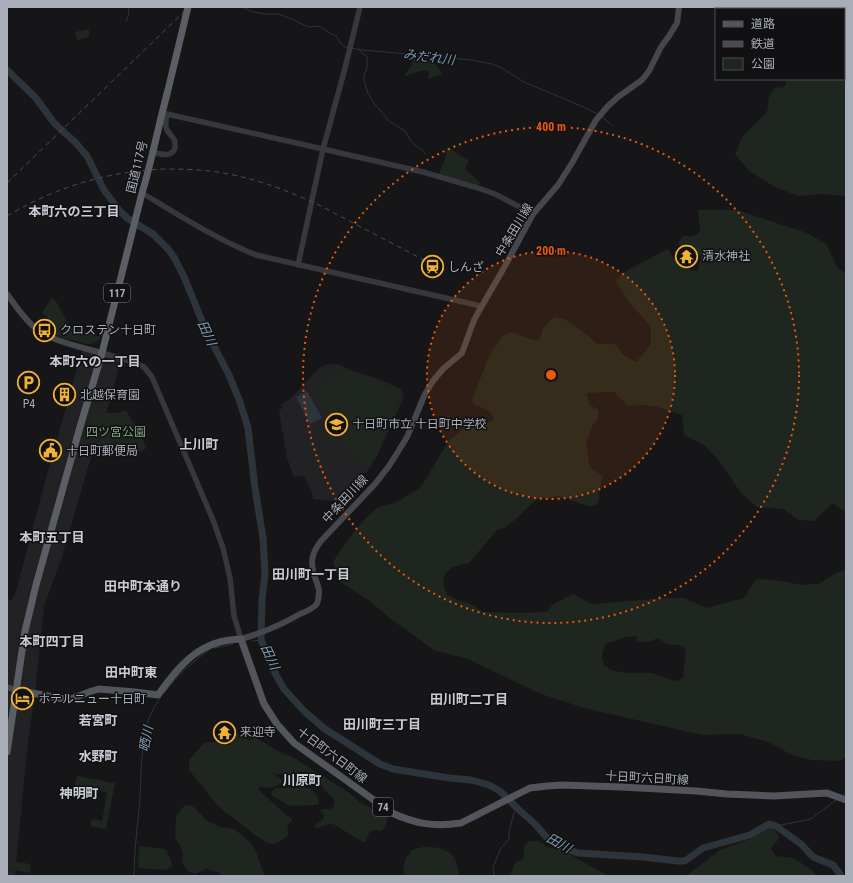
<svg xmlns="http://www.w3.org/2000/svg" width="853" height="883" viewBox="0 0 853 883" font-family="'Roboto Condensed','Noto Sans JP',sans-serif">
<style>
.built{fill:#222225}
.green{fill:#1e261f;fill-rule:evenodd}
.water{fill:#2c353c}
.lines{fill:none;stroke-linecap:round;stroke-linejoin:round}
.stream{stroke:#2c353c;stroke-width:1}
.river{stroke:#2c353c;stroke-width:7}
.tertiary{stroke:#37383d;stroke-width:5.5}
.secondary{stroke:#45474d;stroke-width:6}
.primary{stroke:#53555c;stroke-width:7}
.trunk{stroke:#5b5e65;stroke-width:7}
.rail{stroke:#4a4c52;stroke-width:1;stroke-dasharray:5 4;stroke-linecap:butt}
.trunk-bridge{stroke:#5b5e65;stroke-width:7}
.ring{fill:none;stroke:#e8590c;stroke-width:2;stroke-dasharray:2 4}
.labels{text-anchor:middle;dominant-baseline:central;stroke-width:3;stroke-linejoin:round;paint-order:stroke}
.shield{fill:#111113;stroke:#7b7e86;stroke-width:1}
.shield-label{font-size:11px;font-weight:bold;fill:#a8adb8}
.street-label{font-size:12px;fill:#a8adb8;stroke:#111113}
.poi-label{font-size:12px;fill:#a8adb8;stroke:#111113;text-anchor:start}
.park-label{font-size:12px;fill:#7fa381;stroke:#111113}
.water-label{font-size:13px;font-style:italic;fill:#7f9bb3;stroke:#111113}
.neighbourhood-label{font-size:13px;font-weight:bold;fill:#c9ccd4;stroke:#111113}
.centre{fill:#e8590c;stroke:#111113;stroke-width:2}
.ring-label{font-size:12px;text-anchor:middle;font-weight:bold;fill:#e8590c;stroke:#111113;stroke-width:3;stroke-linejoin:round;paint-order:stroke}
</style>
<rect width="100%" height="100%" fill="#161618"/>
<g class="built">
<polygon points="83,348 122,358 106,413 91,413 83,439 96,440 62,557 44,606 35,693 28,740 15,876 7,876 7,599 12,600 16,591 46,478"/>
<polygon points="329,364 340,365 355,372 377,378 401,389 404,397 377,456 367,472 355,481 350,491 339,501 313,499 312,492 304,476 294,477 287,458 279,411 282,408 281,405 292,397 320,367"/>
</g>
<g class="green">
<polygon points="820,7 846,7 846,196 824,194 798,196 775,187 749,171 735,154 742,137 767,112 769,97 775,87 782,88 786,85 786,79 844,79 844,9 816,9"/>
<polygon points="87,29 89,30 89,37 77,40 75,32"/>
<path d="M415,56L431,58L442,74L429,79L428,78L429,72C421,68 414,74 406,76L404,75C409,70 413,66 412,58Z"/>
<polygon points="447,147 469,161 465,169 480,182 479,185 439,174 446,156"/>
<path d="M698,210H737L807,233L826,244L838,268L846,274V511L841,509L833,503L814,521L799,520L783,509L757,507L741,493L720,462L705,446L684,435L682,415L658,407L644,405L628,406L614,392L587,393L589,405L599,410L598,419L592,426L586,444L590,467L603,476L600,488L599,501L596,505L590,507L559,496L538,499L528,507L516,519L504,528L497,530L469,563L457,566L451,568L446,573L443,578L445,590L448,595L458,600L473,605L483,612L519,613L547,612L553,604L573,594L591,604L666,598H684L707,608L744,598L756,579L775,580L802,585L810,584H819L836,573L846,570V757L840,761L812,760L794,756L768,742L740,734L702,735L584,708L541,694L468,659L434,650L392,620L371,602L339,581L333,562L348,539L365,519L378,507L395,503L421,487L448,442L465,427L492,422L493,416L486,409L474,405L472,400L489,356L502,336L511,332L533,340H538L541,338C542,327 546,323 555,317L566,320L585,333L597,344H614L618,347L622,354L636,362L651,344V327L628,301L615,280L626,271L668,249C674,261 681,264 692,271L698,270L701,257L695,251L684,249L678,243L683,236H692L698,234L700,231ZM636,636L637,641L648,642L658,638L667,644L679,645L686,649L683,678L675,681L652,673H625L611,670L604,665L602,657L605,644L626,637Z"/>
<path d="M52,298L57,303L68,324L71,327L79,329L101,337C99,341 95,344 91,344C87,345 82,343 79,342C66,339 54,335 43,329L49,319L42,313Z"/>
<polygon points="324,369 330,376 318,385 313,378"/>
<polygon points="344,369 399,391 401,395 377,456 367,465 360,468 332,422 328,418 313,392"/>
<polygon points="126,410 147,448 134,454 111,456 110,450 98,449 95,440 83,439 91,413 118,413"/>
<polygon points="312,437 319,450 311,454 304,441"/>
<polygon points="321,454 328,467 321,471 314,458"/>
<path d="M236,733L250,741L253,736L276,750L294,758L348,792L361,803L387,816C388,821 385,828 381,831L375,830L370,831L365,842H363L333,824C327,823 322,828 316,828L315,826L316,824L324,819V816L320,810L322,809H330L334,806V800L314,778L303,772C293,776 282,775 271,773L280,778L282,781L281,784L270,788L264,787H259V790L286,815L292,818V821L288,824L287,827L289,832L287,837L274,844L268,843L255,835L218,806L189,770V760L204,743L215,742L230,745Z"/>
<polygon points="77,776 115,783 106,829 90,826 92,819 102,821 107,792 75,786"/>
<path d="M275,788C281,788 303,787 308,788C314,790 319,797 319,803L317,805L293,806L288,805L271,795V793Z"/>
<polygon points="191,805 196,809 206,820 220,827 234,829 246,838 255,849 264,874 266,876 222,876 220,873 212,871 207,868 200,872 195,874 188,871 182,863 183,855 179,843 175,839 176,816 184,806"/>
<path d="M766,828H772L776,832L779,837C777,844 773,844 771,849L776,856L794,858L812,870L817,876H686L720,850L750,839Z"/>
<polygon points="530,841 539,841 548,847 559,850 573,856 608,876 510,876 515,863 523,859 525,845"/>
<polygon points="139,846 166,849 173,866 165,870 138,868"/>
<path d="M423,847C434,847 446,847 454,857C457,862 458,870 460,876H405L403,870L405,860L412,850Z"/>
<polygon points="7,860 30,864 31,873 7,869"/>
</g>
<polygon class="water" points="307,391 322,418 310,424 296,397"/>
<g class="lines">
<g class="stream">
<polyline points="242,7 253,12 265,14 278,14 292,19 304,25 309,27 317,26 321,27 326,31 336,36 342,45 345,47 348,48"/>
<polyline points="7,9 10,7"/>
<polyline points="126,21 129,14 128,7"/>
<polyline points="351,48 362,50 409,54 472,60 492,64 500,67 524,82 588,109 597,114"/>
<polyline points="359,50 367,57 367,68 364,75 364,81 368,93 373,102 389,121 406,132 411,141 426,154"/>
<polyline points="602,117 612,125"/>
<polyline points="253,641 261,640"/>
<polyline points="214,648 233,644"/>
<path d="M164,693C177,676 192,662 209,650"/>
<polyline points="842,796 846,792"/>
<polyline points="776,826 811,819 836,800"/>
<path d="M134,876C134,853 137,831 139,809C143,774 137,726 161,697"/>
<polyline points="494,876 493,867 501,848 509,839 509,832 514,813 518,809"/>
</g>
<polyline class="river" points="7,70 36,98 54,123 75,142 87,156 104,190 119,210 127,218 153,234 169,250 175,259 185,279 206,331 229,375 240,402 248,428 255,488 263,538 265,573 262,600 261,640 276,675 284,689 305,712 325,729 380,764 393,769 449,778 471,780 489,785 500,791 518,809 535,824 548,839 558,846 578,853 643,857 678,861 685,861 703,848 750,835 769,824 776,826 801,844 813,857 833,865 840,874 840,876"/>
<g class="tertiary">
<path d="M152,152C160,154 172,158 175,148C175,146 175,142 175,141C173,136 167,133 166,127C165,123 166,119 167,114L323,149L423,172L478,188L495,194L533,214"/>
<path d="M142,193C179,215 216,239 256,255L481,306"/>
<polyline points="298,265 323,149 344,72 360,7"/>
<polyline points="102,353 133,362 144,367 152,377 213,520 223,548 230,578 234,616 241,639"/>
</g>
<g class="secondary">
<path d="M7,294C15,305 23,317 33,326C49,341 81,347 102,353"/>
<path d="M241,639C262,633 281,625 300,614C305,612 312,609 316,605C319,601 319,595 319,590C318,585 316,580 314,575C310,561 312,553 321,541L375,484L389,466L396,455L407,437L425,394L433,381L443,369L462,353L474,320L479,311L505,266L533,214L558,185L572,163L596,120L608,106L618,97L642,80L649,71L661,47L669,36L677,23L679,7"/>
<polyline points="7,687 16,690"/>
</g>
<path class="primary" d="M16,690L64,699H71L92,691L99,689L135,692L158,695C180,665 199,640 241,639L264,704L277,724L294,743L392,813C416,824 434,827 461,823L530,788L547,786L562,785L621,787L696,791L727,794L774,796L827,793L846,800"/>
<path class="trunk" d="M7,752L25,631L36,585L80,427L102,353L142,193C152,160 158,127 167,94"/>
<g class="rail">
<polyline points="7,183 189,7"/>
<path d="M7,216C56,187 108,171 165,169C190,169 214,170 238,176C265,182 290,192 315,203L445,271"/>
</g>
<polyline class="trunk-bridge" points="167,94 188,7"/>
</g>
<circle cx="551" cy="375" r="124" fill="#e8590c" fill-opacity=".12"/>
<g class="ring">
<circle cx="551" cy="375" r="124"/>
<circle cx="551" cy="375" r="248"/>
</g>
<defs>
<symbol id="temple-ring" viewBox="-11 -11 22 22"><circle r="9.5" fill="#111113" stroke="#f2b134" stroke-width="1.5"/><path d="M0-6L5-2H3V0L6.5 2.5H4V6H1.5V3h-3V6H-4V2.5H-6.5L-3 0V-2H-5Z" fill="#f2b134"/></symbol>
<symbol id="station-ring" viewBox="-11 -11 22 22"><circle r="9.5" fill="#111113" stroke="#f2b134" stroke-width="1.5"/><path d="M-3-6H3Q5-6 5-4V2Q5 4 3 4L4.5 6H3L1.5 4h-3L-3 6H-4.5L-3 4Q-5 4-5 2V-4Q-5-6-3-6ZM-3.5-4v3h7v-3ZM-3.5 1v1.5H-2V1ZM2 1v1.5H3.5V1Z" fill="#f2b134"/></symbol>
<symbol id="bus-ring" viewBox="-11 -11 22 22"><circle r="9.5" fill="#111113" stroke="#f2b134" stroke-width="1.5"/><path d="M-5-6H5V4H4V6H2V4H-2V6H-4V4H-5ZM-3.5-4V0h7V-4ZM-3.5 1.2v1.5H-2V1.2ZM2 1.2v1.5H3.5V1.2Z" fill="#f2b134"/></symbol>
<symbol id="parking-ring" viewBox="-11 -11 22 22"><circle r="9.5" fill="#111113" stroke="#f2b134" stroke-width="1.5"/><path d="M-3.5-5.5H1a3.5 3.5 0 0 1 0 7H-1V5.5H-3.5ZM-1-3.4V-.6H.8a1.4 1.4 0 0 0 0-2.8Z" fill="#f2b134"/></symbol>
<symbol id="building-ring" viewBox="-11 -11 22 22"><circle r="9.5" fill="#111113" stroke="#f2b134" stroke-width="1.5"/><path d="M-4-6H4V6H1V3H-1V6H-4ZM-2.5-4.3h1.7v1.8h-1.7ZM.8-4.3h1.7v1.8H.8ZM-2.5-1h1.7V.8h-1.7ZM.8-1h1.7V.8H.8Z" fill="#f2b134"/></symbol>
<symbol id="school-ring" viewBox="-11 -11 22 22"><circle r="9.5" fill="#111113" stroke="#f2b134" stroke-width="1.5"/><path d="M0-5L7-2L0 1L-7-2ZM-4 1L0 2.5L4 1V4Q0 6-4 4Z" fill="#f2b134"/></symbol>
<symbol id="civic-ring" viewBox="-11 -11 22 22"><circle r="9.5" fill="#111113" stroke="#f2b134" stroke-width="1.5"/><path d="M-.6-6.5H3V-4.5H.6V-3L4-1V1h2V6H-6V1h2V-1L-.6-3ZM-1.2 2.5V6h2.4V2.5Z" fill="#f2b134"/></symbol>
<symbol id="hotel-ring" viewBox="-11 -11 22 22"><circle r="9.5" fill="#111113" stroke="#f2b134" stroke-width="1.5"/><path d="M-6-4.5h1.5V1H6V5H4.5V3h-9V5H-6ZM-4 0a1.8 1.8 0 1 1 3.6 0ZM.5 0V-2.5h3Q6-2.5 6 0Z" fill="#f2b134"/></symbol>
</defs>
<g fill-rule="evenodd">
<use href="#temple-ring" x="674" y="244" width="25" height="25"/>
<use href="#station-ring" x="420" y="254" width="25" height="25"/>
<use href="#bus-ring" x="32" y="318" width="25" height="25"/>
<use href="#parking-ring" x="16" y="370" width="25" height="25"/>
<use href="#building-ring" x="52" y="382" width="25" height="25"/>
<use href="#school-ring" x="324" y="412" width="25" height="25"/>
<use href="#civic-ring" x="38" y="438" width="25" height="25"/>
<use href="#hotel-ring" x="10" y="686" width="25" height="25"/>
<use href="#temple-ring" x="212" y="720" width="25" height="25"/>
</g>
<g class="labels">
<g class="shield">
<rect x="104" y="284" width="26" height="18" rx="3"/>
<rect x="373" y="798" width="20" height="18" rx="3"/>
</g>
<g class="shield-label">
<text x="117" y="293">117</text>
<text x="383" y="807">74</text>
</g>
<g class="street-label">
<text transform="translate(137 167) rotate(-76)">国道117号</text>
<text transform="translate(514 230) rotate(-59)">中条田川線</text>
<text transform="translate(345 499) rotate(-47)">中条田川線</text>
<text transform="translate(332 755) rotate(37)">十日町六日町線</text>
<text transform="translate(647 778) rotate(3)">十日町六日町線</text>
</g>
<g class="poi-label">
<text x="702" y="256">清水神社</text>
<text x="448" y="267">しんざ</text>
<text x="60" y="330">クロステン十日町</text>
<text x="80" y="395">北越保育園</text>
<text x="29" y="404" text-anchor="middle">P4</text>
<text x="352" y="424">十日町市立 十日町中学校</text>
<text x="66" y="451">十日町郵便局</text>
<text x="38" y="699">ホテルニュー十日町</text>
<text x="240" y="732">来迎寺</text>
</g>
<g class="park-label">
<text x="116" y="432">四ツ宮公園</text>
</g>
<g class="water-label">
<text transform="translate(429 57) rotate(7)">みだれ川</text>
<text transform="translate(207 333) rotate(66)">田川</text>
<text transform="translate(270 657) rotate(65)">田川</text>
<text transform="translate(146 739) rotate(-79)">晒川</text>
<text transform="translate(559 843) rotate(29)">田川</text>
</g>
<g class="neighbourhood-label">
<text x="74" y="211">本町六の三丁目</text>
<text x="95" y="361">本町六の一丁目</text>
<text x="199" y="444">上川町</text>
<text x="52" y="537">本町五丁目</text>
<text x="311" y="574">田川町一丁目</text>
<text x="143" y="586">田中町本通り</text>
<text x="52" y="641">本町四丁目</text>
<text x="131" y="672">田中町東</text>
<text x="469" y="699">田川町二丁目</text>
<text x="98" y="720">若宮町</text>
<text x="382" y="724">田川町三丁目</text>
<text x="98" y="756">水野町</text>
<text x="302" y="780">川原町</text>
<text x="79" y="793">神明町</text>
</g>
</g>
<circle cx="551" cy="375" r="6" class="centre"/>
<g class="ring-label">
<text x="551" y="131">400 m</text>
<text x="551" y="255">200 m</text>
</g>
<rect width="853" height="883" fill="none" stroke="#a8adb8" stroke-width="16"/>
<rect x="715" y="8" width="130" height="72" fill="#111113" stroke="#4d4f55"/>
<rect x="723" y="21" width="20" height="6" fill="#53555c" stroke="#4d4f55"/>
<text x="751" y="28" font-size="12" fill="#a8adb8">道路</text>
<rect x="723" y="41" width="20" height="6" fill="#4a4c52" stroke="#4d4f55"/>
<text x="751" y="48" font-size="12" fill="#a8adb8">鉄道</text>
<rect x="723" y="58" width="20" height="12" fill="#1e261f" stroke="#4d4f55"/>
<text x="751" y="68" font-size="12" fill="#a8adb8">公園</text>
</svg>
